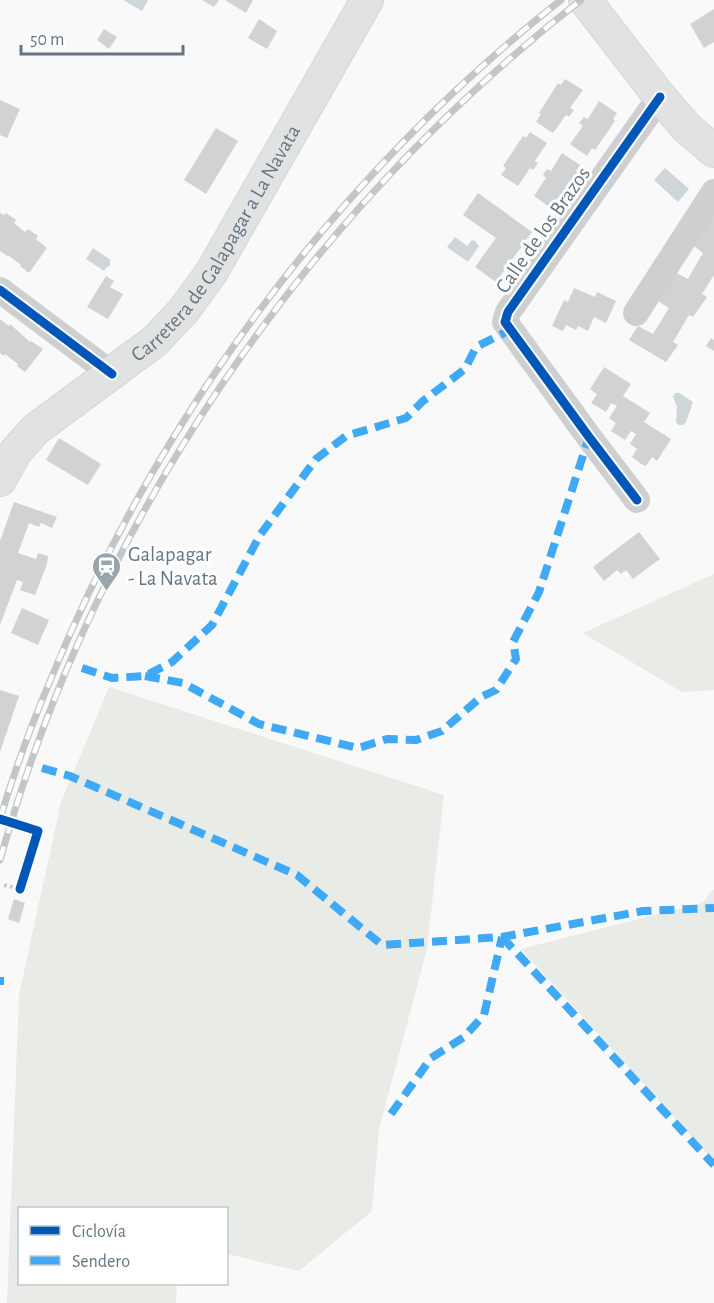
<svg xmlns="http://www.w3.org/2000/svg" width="714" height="1303" viewBox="0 0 714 1303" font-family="'Alegreya Sans',sans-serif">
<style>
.green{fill:#e8ebe6}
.water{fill:#ced6d9}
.building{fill:#d0d2d3}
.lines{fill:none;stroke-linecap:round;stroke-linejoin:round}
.major-casing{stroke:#d5d6d7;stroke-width:34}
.path{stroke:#cbcccd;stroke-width:4;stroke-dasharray:3 3;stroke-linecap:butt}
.minor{stroke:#cecfd0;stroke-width:26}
.major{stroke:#e1e2e2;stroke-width:32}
.rail-casing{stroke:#c3c5c6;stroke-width:7}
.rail{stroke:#fff;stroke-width:4.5;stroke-dasharray:14;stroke-linecap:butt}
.quiet{stroke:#3fa9f5;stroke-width:8;stroke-dasharray:15 8;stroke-linecap:butt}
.cycleway-casing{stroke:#fff;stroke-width:13}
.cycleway{stroke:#0057b8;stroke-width:9}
.labels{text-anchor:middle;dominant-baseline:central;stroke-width:6;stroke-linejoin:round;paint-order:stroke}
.street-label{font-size:21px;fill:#657683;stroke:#fff}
.poi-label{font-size:21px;fill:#657683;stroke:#fff;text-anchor:start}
</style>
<rect width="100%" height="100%" fill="#f9f9f9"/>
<g class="green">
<polygon points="714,574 714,690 682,692 583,633"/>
<polygon points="109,687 444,795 427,949 379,1129 372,1211 299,1271 227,1254 226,1208 20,1208 20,1284 177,1284 176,1303 7,1303 19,995 61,802"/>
<polygon points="714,889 714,1161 521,949 702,903"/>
</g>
<g class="water">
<polygon points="123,0 148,0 142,11"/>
<polygon points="665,168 689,189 678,202 654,180"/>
<polygon points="455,237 467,246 472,240 475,241 479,246 468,262 447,247"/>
<polygon points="93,248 111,260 110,262 110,266 106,268 104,271 86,259"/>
<polygon points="675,393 679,393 693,402 686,422 683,425 679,425 676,422 677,407 673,397"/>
</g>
<g class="building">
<polygon points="202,0 219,0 214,7"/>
<polygon points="225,0 253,0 246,13"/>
<polygon points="714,9 714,42 704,48 690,24"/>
<polygon points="259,19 277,31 267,49 248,38"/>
<polygon points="104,29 117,37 109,49 97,40"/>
<polygon points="565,79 583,90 570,108 574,110 569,117 566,115 553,133 536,122 541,114 539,113 558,83 561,85"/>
<polygon points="0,100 20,109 7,138 0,135"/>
<polygon points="599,101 617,113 613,119 615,121 595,150 592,148 587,156 570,144 583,126 579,123 584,117 588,119"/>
<polygon points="216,128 238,141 206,194 184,180"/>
<polygon points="530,132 547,143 535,161 538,163 533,170 530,168 518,186 501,175 506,168 503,166 523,136 526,138"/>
<polygon points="562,153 580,165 576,171 578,172 559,202 556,200 551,208 534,196 546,178 543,175 547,169 551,171"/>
<polygon points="478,193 532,232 496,282 475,267 496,238 463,215"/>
<polygon points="0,213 4,215 6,213 16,220 14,223 25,232 28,229 38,236 36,239 47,248 29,273 20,266 21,265 8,255 7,256 0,251"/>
<polygon points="709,213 714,216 714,275 702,294 707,297 693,317 689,315 673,342 678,345 666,362 629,340 638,326 653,334 669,308 655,299 673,271 688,279 701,256 702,256 703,253 690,243"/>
<polygon points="106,276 114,281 110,287 123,294 108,319 87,307"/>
<polygon points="574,288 595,297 597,292 616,301 606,323 594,317 588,331 578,326 576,330 566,325 563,331 552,326 564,300 568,302"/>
<polygon points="0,319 9,326 10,324 30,342 31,341 43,349 25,372 17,366 18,364 5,354 4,356 0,353"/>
<polygon points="711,338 714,340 714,351 706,346"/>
<polygon points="604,367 631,384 623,396 650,413 644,422 671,439 657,461 652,457 646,466 641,464 632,457 637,449 630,444 636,434 631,431 625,440 611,431 616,423 609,418 617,406 611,403 606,412 591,403 597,394 590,389"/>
<polygon points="59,438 101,464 88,485 46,460"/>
<polygon points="14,502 57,517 52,528 41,523 39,527 29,523 18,553 36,559 38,553 48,556 47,564 35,595 20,590 23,582 17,580 0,625 0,541"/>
<polygon points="639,532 660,559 633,579 626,570 621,574 617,570 604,581 593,567"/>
<polygon points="22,608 49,620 38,645 11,633"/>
<polygon points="0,690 19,696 0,752"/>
<polygon points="14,899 25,903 19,923 8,919"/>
</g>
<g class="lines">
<defs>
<g id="major">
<polyline points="585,0 660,97 687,128 714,151"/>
<path id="s1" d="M0,480L16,451L36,429L155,341L184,310L211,273L367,0"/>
</g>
</defs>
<use href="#major" class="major-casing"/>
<polyline class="path" points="4,885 20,889"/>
<g class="minor">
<polyline points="0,290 112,374"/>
<polyline points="636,313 714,192"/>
<polyline points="637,500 589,437 505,322 508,312 660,97"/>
</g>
<use href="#major" class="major"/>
<defs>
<g id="rail">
<path d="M0,819C14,772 31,726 50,681C158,416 336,177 561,0"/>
<path d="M0,860C95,521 304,216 581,0"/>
</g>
</defs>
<use href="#rail" class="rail-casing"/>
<use href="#rail" class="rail"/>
<g class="quiet">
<polyline points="82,668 112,678 145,676 172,662 212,625 260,535 316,459 346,436 406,418 423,401 465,369 476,347 510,330"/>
<polyline points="145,676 183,683 259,724 358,748 387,739 416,740 442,731 481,697 496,690 516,659 513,642 539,592 589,437"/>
<polyline points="42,768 70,776 297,875 382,945 502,937 643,911 714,908"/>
<polyline points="502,937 714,1165"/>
<polyline points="0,977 0,985"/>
<polyline points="391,1114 431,1058 464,1037 484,1015 502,937"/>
</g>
<defs>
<g id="cycleway">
<polyline points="0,290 112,374"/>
<polyline points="637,500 589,437 505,322 508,312 660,97"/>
<polyline points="0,819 38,831 20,889"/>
</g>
</defs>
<use href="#cycleway" class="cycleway-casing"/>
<use href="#cycleway" class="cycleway"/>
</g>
<defs>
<symbol id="station-pin" viewBox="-11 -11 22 30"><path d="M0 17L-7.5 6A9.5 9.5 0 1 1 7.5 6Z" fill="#99a4ac" stroke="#fff"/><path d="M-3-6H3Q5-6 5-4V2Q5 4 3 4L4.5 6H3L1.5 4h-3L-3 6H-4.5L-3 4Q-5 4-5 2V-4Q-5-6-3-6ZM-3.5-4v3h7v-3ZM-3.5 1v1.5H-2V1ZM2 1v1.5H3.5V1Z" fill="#fff"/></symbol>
</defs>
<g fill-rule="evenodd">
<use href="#station-pin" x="90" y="550" width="33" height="45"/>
</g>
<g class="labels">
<g class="street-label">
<text transform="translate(543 230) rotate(-55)">Calle de los Brazos</text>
<text stroke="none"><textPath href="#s1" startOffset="326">Carretera de Galapagar a La Navata</textPath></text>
</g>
<g class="poi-label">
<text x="128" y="554">Galapagar<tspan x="128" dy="24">- La Navata</tspan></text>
</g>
</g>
<rect x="18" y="1207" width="210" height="78" fill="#ffffff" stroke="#c1c8cd" stroke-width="1.5"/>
<rect x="30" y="1226" width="30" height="9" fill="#0057b8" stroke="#c1c8cd" stroke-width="1.5"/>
<text x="72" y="1237" font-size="18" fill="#657683">Ciclovía</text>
<rect x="30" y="1256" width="30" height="9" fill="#3fa9f5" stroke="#c1c8cd" stroke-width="1.5"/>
<text x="72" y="1267" font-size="18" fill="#657683">Sendero</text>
<path d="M21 45v9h162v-9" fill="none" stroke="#657683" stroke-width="3"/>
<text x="30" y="45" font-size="18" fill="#657683" stroke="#ffffff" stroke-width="4.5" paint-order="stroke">50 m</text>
</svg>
